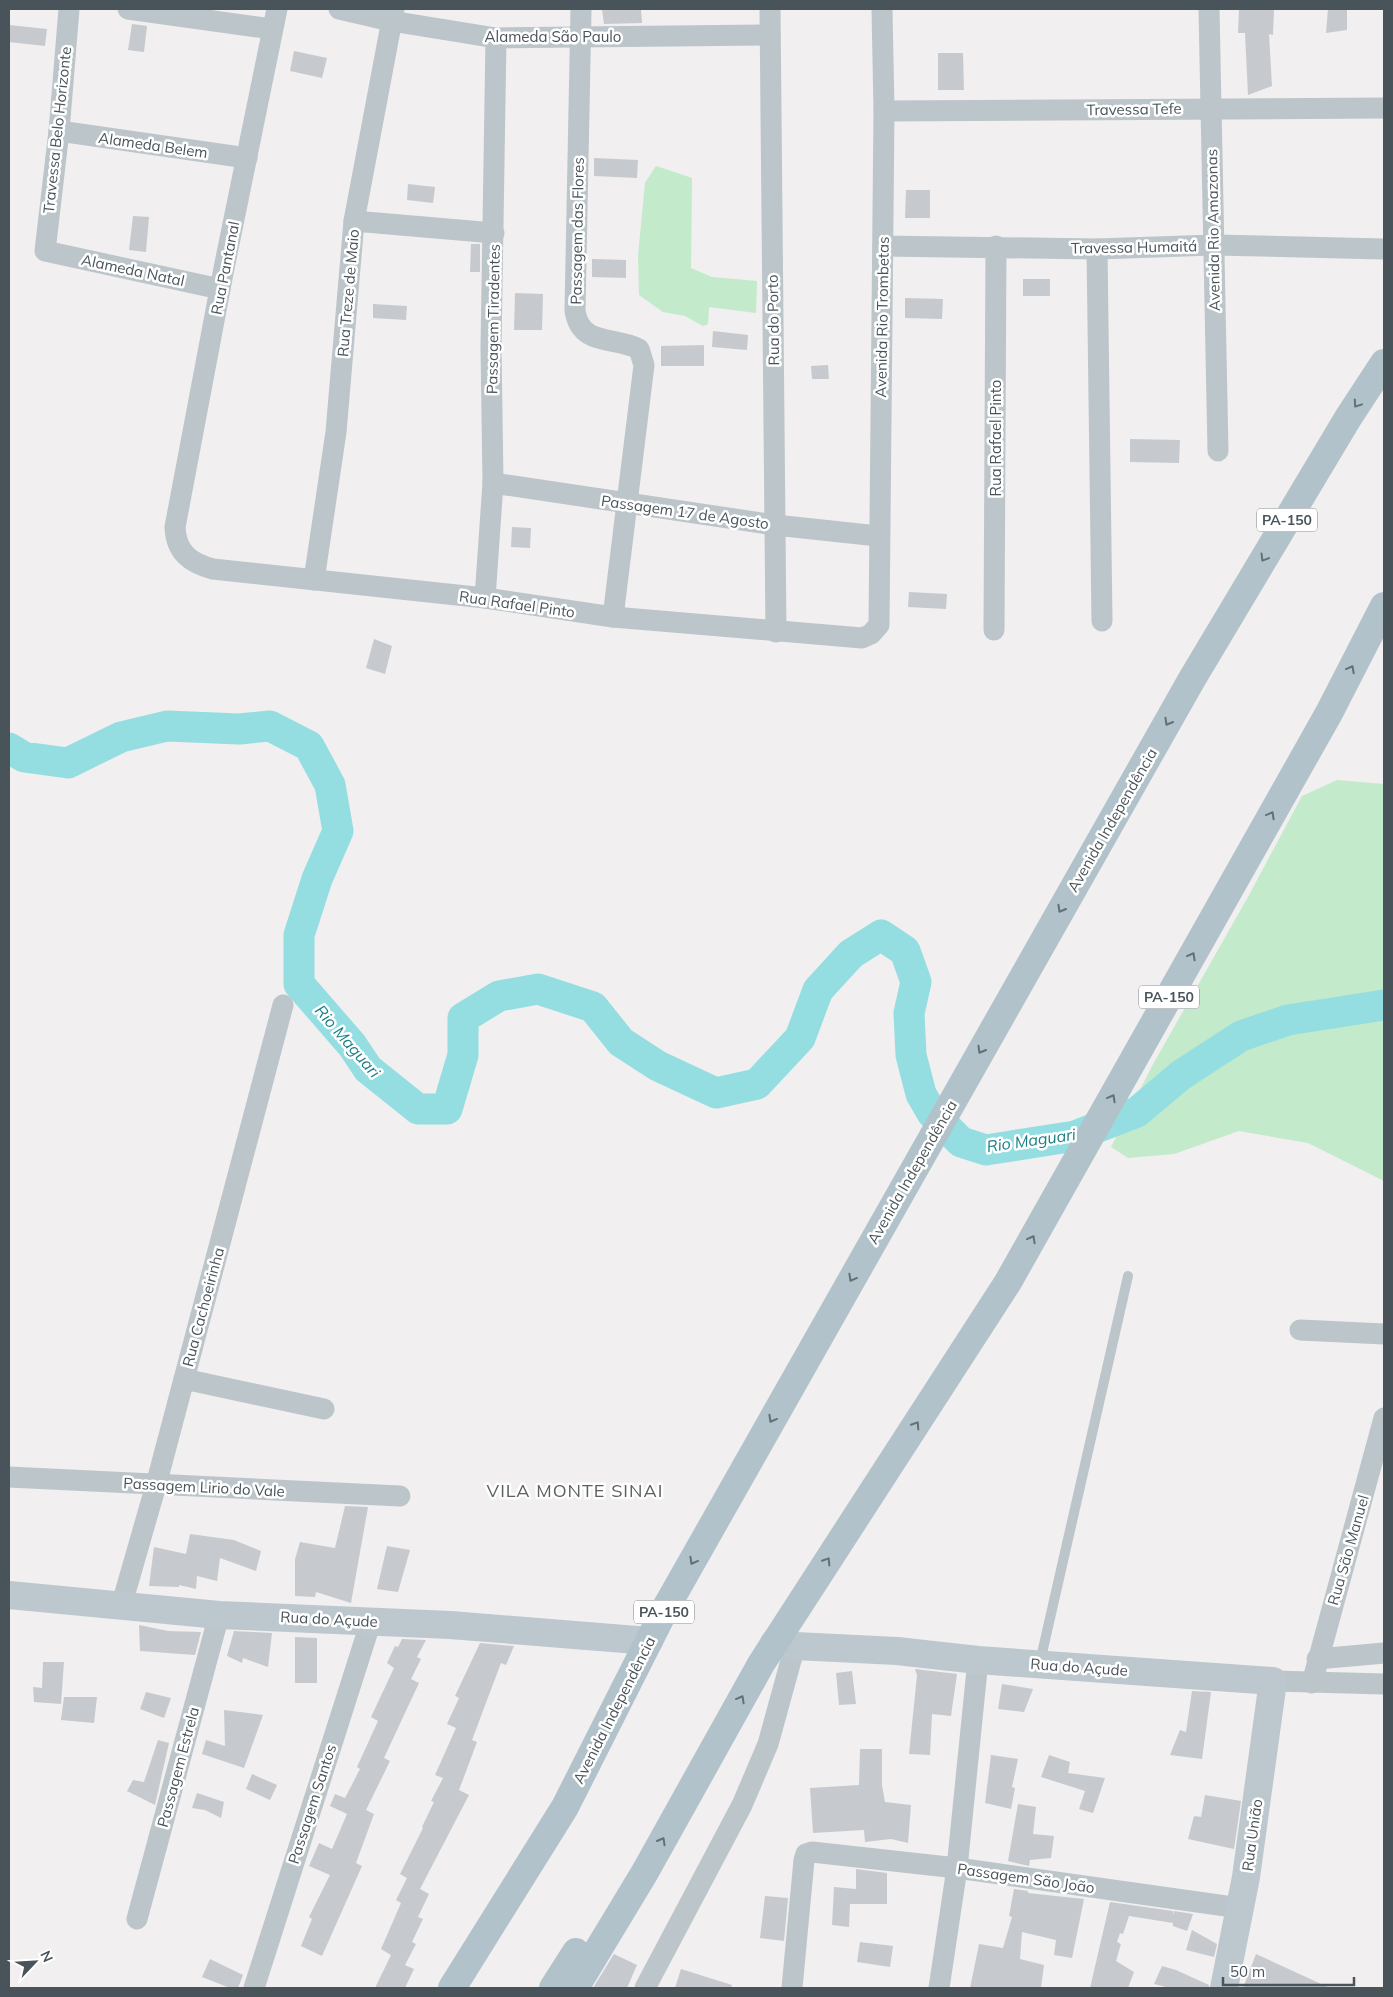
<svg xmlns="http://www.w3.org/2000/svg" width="1393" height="1997" viewBox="0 0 1393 1997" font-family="Mulish,sans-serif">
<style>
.green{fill:#c2eacb}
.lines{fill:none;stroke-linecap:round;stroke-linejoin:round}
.river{stroke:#94dee2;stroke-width:31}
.building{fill:#c6cace}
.lane{stroke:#bcc5ca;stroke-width:10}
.street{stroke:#bcc5ca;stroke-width:21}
.secondary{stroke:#bcc8ce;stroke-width:28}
.primary{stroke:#b1c2ca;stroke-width:28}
.oneway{stroke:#637076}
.labels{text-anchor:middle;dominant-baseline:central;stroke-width:5;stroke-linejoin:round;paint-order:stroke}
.shield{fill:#fff;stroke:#80878c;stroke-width:1}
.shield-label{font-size:14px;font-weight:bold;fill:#49545a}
.street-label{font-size:15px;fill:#49545a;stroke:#fff}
.water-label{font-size:16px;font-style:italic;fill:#1a8085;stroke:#fff}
.quarter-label{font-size:18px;letter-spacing:1px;fill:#5c6063;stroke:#fff}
</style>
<rect width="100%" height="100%" fill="#f1efef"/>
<g class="green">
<polygon points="656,166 692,178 691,268 712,277 757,281 756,313 709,307 708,324 703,326 685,316 663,312 639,295 638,256 645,183"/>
<polygon points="1337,780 1384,784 1384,1181 1308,1143 1239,1131 1174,1154 1128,1158 1111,1147 1152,1066 1248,897 1302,796"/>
</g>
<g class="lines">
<polyline class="river" points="9,748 24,757 68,763 121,737 167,726 239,729 270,726 309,746 330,785 338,831 317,879 299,935 299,984 352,1045 368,1069 418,1109 447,1109 463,1055 463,1018 499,996 538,989 593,1007 621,1042 658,1066 716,1093 757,1084 800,1038 818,990 851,954 881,935 905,951 916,982 909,1013 911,1055 921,1094 932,1113 961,1142 986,1150 1075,1136 1137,1112 1181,1075 1241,1036 1288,1020 1384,1005"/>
</g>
<g class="building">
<polygon points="602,9 641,9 642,23 604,24"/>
<polygon points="1239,9 1274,9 1273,35 1269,34 1272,86 1248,95 1245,33 1238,33"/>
<polygon points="1328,9 1347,9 1347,30 1326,33"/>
<polygon points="132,24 147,26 144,52 128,50"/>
<polygon points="9,25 47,29 45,46 9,42"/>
<polygon points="294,51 327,58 322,78 290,71"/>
<polygon points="938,53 963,53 964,90 938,90"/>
<polygon points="594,158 638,160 637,178 594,176"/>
<polygon points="408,184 435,187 433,203 407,200"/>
<polygon points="906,190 930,190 930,218 905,218"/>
<polygon points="133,216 149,217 146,252 129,250"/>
<polygon points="471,244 480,244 480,272 470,272"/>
<polygon points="592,259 626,260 626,278 592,277"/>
<rect x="1023" y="279" width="27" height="17"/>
<polygon points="515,293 543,294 542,330 514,330"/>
<polygon points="905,298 943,299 942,319 905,318"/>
<polygon points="373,304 407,306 406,320 373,318"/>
<polygon points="713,331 748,335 747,350 712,347"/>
<polygon points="704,345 704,366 661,366 661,346"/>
<polygon points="828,365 829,379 812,379 811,366"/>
<polygon points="1130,439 1180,440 1179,463 1130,462"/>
<polygon points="512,527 531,528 530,548 511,547"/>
<polygon points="909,592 947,594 946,609 908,607"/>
<polygon points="374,639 392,646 385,674 366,668"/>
<polygon points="345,1506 368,1507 351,1603 316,1592 315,1597 295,1596 295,1559 300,1542 335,1548"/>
<polygon points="190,1534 234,1540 261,1551 256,1571 220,1558 217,1581 197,1576 196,1589 179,1585 179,1587 149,1586 154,1547 186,1554"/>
<polygon points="387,1546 410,1550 398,1592 377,1589"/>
<polygon points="139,1625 168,1631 201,1632 195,1655 140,1651"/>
<polygon points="234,1631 272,1633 268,1667 243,1658 242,1663 227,1656"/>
<polygon points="295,1637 317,1638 317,1683 295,1683"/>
<polygon points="402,1639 426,1640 417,1657 421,1659 411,1679 419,1683 384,1758 390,1761 366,1810 374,1814 356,1863 362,1866 322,1956 301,1946 312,1919 309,1917 330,1875 309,1866 319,1843 332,1849 347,1814 330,1806 335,1794 345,1798 360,1769 357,1767 378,1721 371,1717 394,1668 387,1663 395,1646 398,1647"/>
<polygon points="480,1643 514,1646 506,1665 501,1663 472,1740 477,1742 459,1790 469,1795 420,1889 429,1894 418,1917 423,1919 412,1942 416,1944 405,1965 414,1969 405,1988 375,1988 391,1955 381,1949 401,1903 396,1900 407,1878 400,1874 423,1828 422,1827 434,1802 431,1801 443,1778 435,1775 456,1728 447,1724 459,1698 455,1696"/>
<polygon points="43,1662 64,1662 61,1704 34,1702 33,1687 42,1688"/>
<polygon points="915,1669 957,1674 951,1716 932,1714 930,1755 909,1754 917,1675"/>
<polygon points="852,1671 856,1704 839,1705 836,1673"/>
<polygon points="1002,1684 1033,1689 1024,1712 998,1709"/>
<polygon points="1192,1691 1211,1692 1202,1759 1170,1755 1180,1730 1186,1732"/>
<polygon points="146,1692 171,1698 164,1718 140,1709"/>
<polygon points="64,1697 97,1697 94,1723 61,1720"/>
<polygon points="224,1710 263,1715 244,1768 202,1754 206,1740 225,1746"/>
<polygon points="158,1740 169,1743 155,1805 127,1791 133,1780 144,1782"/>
<polygon points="860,1749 882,1749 882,1785 885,1802 911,1805 908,1843 891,1839 865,1842 864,1830 813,1833 810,1788 859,1785"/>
<polygon points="991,1755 1018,1759 1012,1787 1015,1788 1011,1809 985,1803"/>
<polygon points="1049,1755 1070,1762 1068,1773 1105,1778 1093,1813 1079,1809 1085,1791 1041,1777"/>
<polygon points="252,1774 277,1785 270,1800 246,1789"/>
<polygon points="197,1793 224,1802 221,1818 205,1810 192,1808"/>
<polygon points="1205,1795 1241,1801 1234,1849 1188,1839 1194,1816 1201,1817"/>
<polygon points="1018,1804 1036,1807 1033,1834 1054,1836 1051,1858 1030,1860 1029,1866 1008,1861"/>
<polygon points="856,1869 887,1873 887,1904 850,1904 849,1927 832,1925 834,1887 856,1889"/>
<polygon points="1014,1889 1028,1891 1028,1893 1084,1899 1072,1958 1054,1955 1056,1940 1022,1932 1020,1959 1044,1965 1041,1988 970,1988 979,1944 1003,1948 1012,1917 1009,1916"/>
<polygon points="765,1896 788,1898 784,1941 760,1938"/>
<polygon points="1110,1902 1173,1911 1174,1915 1174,1911 1193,1914 1187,1931 1173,1926 1173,1923 1129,1916 1123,1934 1120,1933 1117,1942 1121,1944 1116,1961 1134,1972 1128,1988 1090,1988"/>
<polygon points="1192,1930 1217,1944 1214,1957 1186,1950"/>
<polygon points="860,1942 893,1946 890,1967 857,1962"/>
<polygon points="614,1954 637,1965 627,1988 593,1988"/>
<polygon points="1256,1954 1330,1988 1243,1988"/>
<polygon points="210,1959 243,1975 238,1988 230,1988 202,1977"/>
<polygon points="1162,1966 1176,1970 1209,1985 1209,1988 1170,1988 1154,1984"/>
<polygon points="681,1969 732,1985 731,1988 675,1988"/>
</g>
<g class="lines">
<polyline class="lane" points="1040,1662 1128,1276"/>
<g class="street">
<polyline points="69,9 59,131 45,251 220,289"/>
<polyline points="128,9 272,29"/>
<path d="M277,9L224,268L175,527C176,552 190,563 213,569L485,598L613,617L862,638L871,634L879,625L884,111L882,9"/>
<polyline points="339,9 391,21 496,38 770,35"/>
<path d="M581,9L575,311C581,347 614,336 639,349L644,365L613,617"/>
<polyline points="770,9 776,632"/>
<polyline points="1209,9 1218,451"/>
<polyline points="884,111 1384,108"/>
<polyline points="59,131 247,158"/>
<polyline points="354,221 494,233"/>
<polyline points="883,246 1097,249 1214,245 1384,249"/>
<polyline points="1097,249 1102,621"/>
<polyline points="493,483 775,525 878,536"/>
<polyline points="314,580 336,432 354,221 394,9"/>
<polyline points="485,598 493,483 491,347 496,38"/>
<polyline points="994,630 996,246"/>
<polyline points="1300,1330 1384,1334"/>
<polyline points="184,1379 324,1409"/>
<polyline points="9,1477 400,1496"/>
<polyline points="121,1607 156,1485 283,1005"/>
<polyline points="1317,1659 1384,1653"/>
<polyline points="1273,1681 1384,1684"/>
<polyline points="1312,1683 1384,1418"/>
<polyline points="137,1919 219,1615"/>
<polyline points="254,1988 371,1621"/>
<polyline points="645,1988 742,1805 768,1744 795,1646"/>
<polyline points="792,1988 804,1860 806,1854 812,1852 957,1868 1240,1908"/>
<polyline points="939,1988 957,1868 978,1660"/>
</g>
<g class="secondary">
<polyline points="9,1595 219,1615 450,1625 649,1641"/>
<polyline points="774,1643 795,1646 897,1651 978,1660 1273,1681 1246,1877 1224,1988"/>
</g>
<g class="primary">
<polyline points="452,1988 565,1807 664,1611 1192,679 1348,418 1384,363"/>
<polyline points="553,1988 576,1952"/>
<polyline points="575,1988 645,1872 761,1664 1008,1282 1329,713 1384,606"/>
</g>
</g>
<defs><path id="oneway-chevron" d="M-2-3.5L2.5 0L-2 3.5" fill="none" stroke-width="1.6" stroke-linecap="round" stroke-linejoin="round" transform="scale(1.25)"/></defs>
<g class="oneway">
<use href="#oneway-chevron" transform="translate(1357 404) rotate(124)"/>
<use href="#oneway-chevron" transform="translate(1264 558) rotate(121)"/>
<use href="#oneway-chevron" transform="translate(1351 669) rotate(-62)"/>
<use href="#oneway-chevron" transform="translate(1168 722) rotate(120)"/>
<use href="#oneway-chevron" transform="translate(1271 815) rotate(-61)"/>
<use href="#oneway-chevron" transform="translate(1061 909) rotate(120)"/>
<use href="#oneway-chevron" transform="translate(1192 956) rotate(-61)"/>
<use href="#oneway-chevron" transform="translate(981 1050) rotate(120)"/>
<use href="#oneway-chevron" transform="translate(1112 1098) rotate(-61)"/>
<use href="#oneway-chevron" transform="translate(1032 1239) rotate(-61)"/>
<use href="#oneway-chevron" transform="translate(852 1278) rotate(119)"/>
<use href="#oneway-chevron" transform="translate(772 1419) rotate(119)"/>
<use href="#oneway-chevron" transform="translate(916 1425) rotate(-57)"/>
<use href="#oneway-chevron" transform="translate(693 1561) rotate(119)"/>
<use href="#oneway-chevron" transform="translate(827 1561) rotate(-57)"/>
<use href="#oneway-chevron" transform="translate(741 1699) rotate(-61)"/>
<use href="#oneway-chevron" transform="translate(662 1841) rotate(-60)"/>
</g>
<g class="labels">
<g class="shield">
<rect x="1257" y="508.5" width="60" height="23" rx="4"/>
<rect x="1139" y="985.5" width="60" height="23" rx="4"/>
<rect x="634" y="1600.5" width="60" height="23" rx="4"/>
</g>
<g class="shield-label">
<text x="1287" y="520">PA-150</text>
<text x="1169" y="997">PA-150</text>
<text x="664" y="1612">PA-150</text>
</g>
<g class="street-label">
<text x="553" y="36">Alameda São Paulo</text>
<text transform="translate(1134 109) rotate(-1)">Travessa Tefe</text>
<text transform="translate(57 130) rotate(-84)">Travessa Belo Horizonte</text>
<text transform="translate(153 145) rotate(8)">Alameda Belem</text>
<text transform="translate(1213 230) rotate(-91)">Avenida Rio Amazonas</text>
<text transform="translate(577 231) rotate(-89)">Passagem das Flores</text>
<text transform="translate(1134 247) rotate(-1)">Travessa Humaitá</text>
<text transform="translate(225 268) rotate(-79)">Rua Pantanal</text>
<text transform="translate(133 270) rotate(12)">Alameda Natal</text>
<text transform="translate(348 293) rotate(-85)">Rua Treze de Maio</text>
<text transform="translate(882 317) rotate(-89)">Avenida Rio Trombetas</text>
<text transform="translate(493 319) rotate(-89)">Passagem Tiradentes</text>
<text transform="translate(773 320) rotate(-91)">Rua do Porto</text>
<text transform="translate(995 438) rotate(-90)">Rua Rafael Pinto</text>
<text transform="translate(685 512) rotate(8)">Passagem 17 de Agosto</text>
<text transform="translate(517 604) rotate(8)">Rua Rafael Pinto</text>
<text transform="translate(1112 820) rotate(-60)">Avenida Independência</text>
<text transform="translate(912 1172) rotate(-60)">Avenida Independência</text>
<text transform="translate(203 1307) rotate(-75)">Rua Cachoeirinha</text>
<text transform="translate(204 1487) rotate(3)">Passagem Lirio do Vale</text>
<text transform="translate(1348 1550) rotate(-74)">Rua São Manuel</text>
<text transform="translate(329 1619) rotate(3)">Rua do Açude</text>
<text transform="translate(1079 1667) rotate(4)">Rua do Açude</text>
<text transform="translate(614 1710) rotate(-63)">Avenida Independência</text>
<text transform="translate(178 1767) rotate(-75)">Passagem Estrela</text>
<text transform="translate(312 1804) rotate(-72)">Passagem Santos</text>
<text transform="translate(1252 1835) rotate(-82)">Rua União</text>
<text transform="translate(1026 1878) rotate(8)">Passagem São João</text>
</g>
<g class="water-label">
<text transform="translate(348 1041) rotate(49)">Rio Maguari</text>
<text transform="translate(1031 1140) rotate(-8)">Rio Maguari</text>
</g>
<g class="quarter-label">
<text x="575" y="1490">VILA MONTE SINAI</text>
</g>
</g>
<rect width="1393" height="1997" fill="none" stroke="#49545a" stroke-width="20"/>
<g transform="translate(35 1962) rotate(65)" stroke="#ffffff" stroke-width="4" paint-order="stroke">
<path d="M0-4L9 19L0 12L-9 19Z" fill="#49545a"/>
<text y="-8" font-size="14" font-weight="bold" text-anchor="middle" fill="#49545a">N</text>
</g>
<path d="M1223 1977v8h131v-8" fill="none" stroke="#49545a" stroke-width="2.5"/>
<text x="1230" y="1977" font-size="15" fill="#49545a" stroke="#ffffff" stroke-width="4" paint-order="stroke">50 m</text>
</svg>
